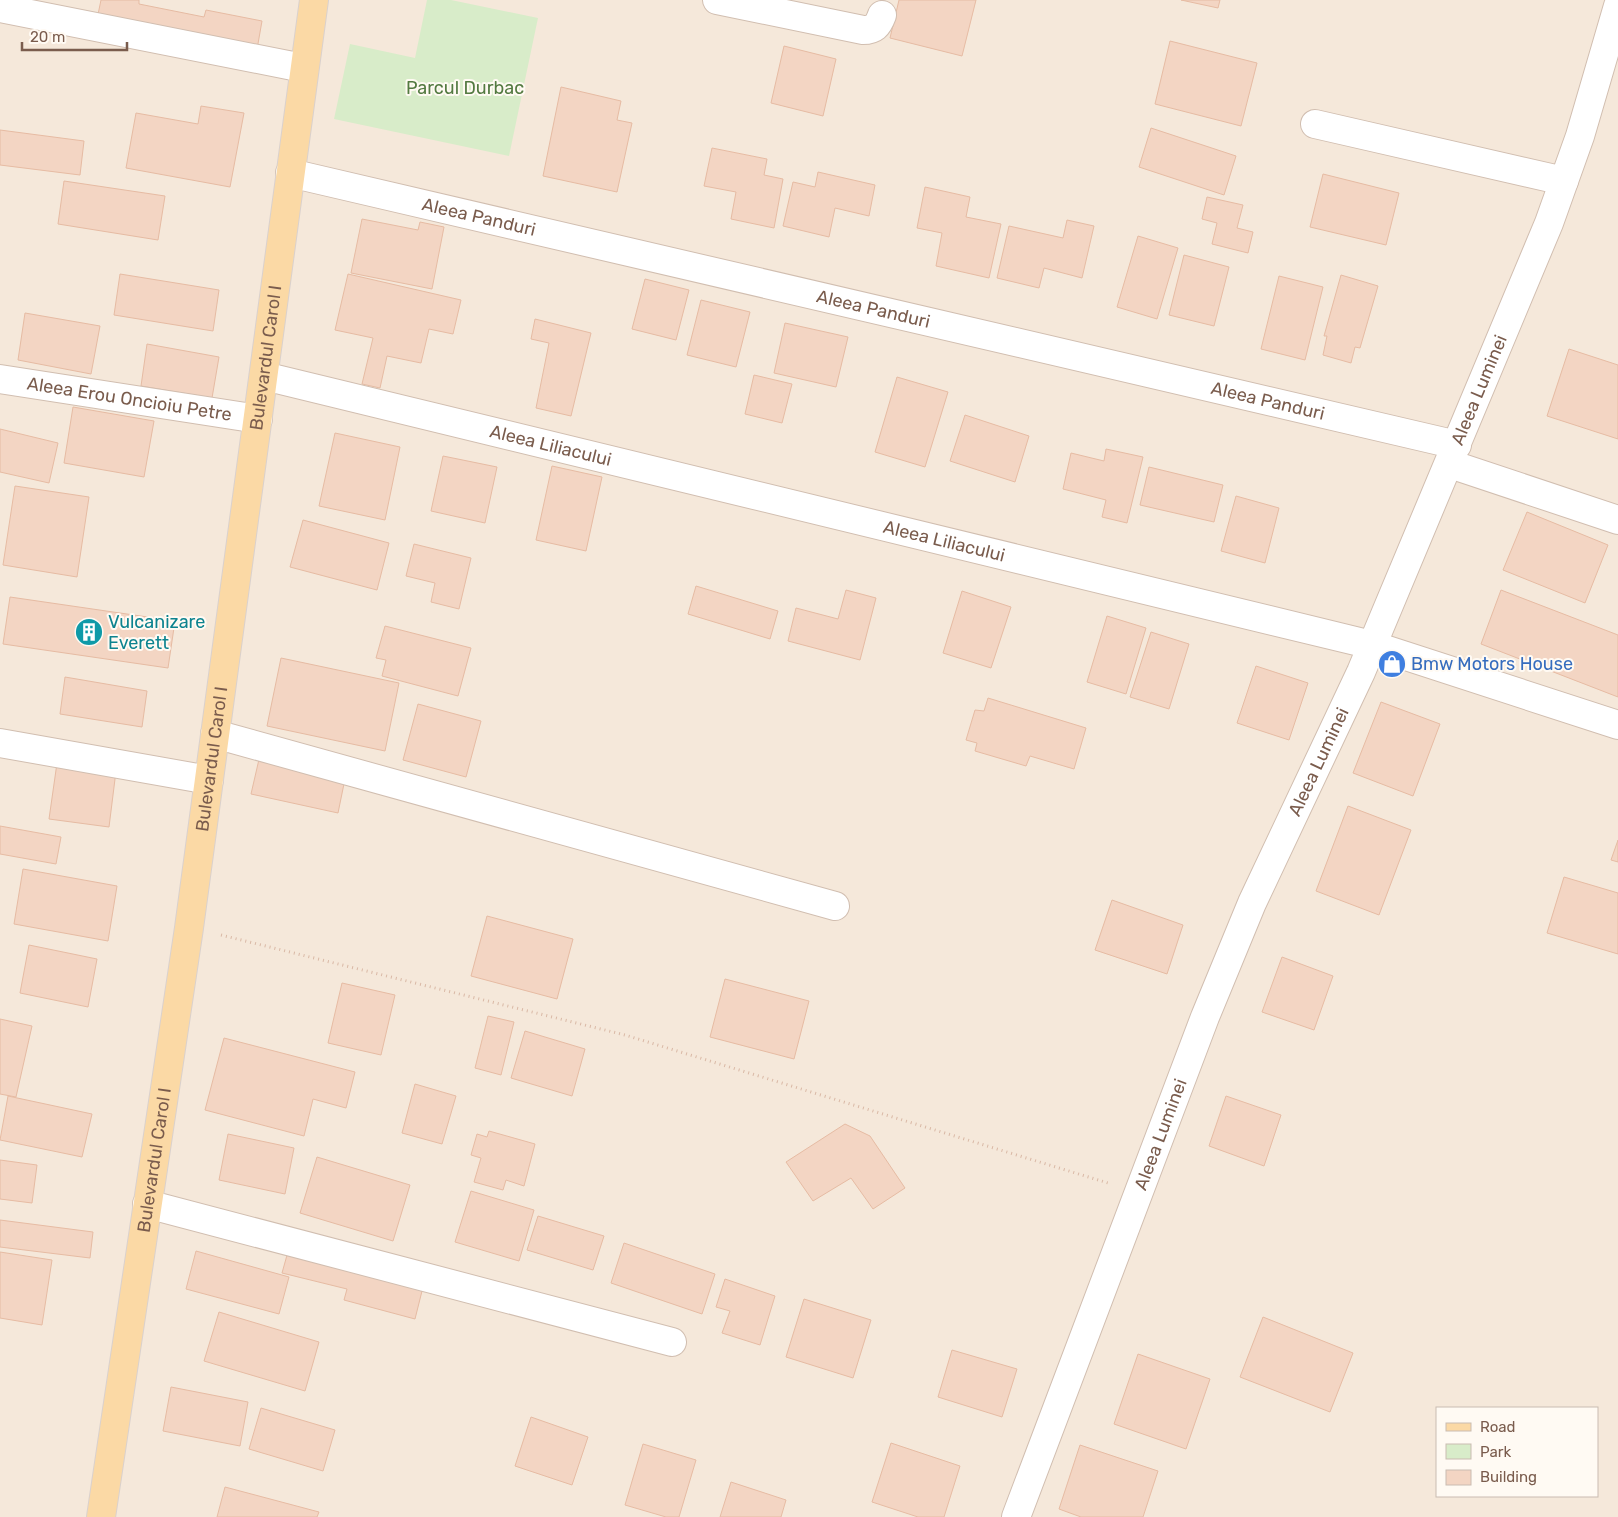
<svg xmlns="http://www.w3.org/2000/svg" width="1618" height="1517" viewBox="0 0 1618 1517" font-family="Rubik,sans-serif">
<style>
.residential{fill:#f5e8da;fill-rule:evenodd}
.green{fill:#d8ecc9}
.building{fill:#f3d5c3;stroke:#e6bba3}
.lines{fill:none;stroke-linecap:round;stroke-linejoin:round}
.minor-casing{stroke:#d1beb0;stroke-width:30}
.major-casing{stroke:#dad1cd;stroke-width:30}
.path{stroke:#d9b8a5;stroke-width:3;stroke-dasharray:1 4;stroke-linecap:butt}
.minor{stroke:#fff;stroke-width:28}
.major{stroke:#fbd9a5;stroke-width:28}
.labels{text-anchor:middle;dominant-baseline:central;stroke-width:4;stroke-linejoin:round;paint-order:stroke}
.park-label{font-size:18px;fill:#537a41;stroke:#fffaf3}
.street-label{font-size:18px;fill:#7a5c4d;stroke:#fffaf3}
.culture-label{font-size:18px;fill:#0d838f;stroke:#fffaf3;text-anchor:start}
.shop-label{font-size:18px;fill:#366cbe;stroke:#fffaf3;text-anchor:start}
</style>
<rect width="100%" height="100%" fill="#fdf6ec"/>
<path class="residential" d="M0,0H1618V1517H0ZM1437,1408H1597V1496H1437Z"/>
<polygon class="green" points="427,0 451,0 538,18 509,156 334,119 350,44 415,58"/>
<g class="building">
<polygon points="101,0 139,0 139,4 204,17 206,10 262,21 256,55 96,24"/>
<polygon points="899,0 976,0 962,56 890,38"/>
<polygon points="1181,0 1220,0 1218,8"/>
<polygon points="1170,41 1257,63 1241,126 1155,104"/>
<polygon points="784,46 836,59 823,116 771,103"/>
<polygon points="561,87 621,101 617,120 632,123 617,192 543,176"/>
<polygon points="201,106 244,113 230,187 126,168 136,113 198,124"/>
<polygon points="1151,128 1236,156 1224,195 1139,167"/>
<polygon points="0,130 84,141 80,175 0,165"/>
<polygon points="712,148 767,159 764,175 783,179 774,228 731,219 736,192 704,186"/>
<polygon points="818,172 875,185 869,216 835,208 829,237 783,226 793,182 815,187"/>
<polygon points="1323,174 1399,193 1386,245 1310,227"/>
<polygon points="64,181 165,196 158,240 58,224"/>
<polygon points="925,187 970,197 966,217 1001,224 989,278 936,266 942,233 917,228"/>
<polygon points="1207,197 1243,205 1237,228 1253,232 1248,253 1212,244 1217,223 1202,219"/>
<polygon points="362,219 418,230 420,222 444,227 432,289 351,273"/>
<polygon points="1067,220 1094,226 1082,278 1044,268 1039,288 997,278 1009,226 1063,238"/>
<polygon points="1138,236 1178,248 1157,319 1117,307"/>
<polygon points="1184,255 1229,267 1214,326 1169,315"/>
<polygon points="120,274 219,290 213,331 114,315"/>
<polygon points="348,274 461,300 453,334 429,329 421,363 387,356 380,388 362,384 373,338 335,330"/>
<polygon points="1341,275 1378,286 1360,348 1355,347 1351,363 1323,355 1327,336 1324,336"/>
<polygon points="1279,276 1323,287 1305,360 1261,349"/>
<polygon points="645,279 689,290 676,340 632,329"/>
<polygon points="701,300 750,312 736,367 687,355"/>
<polygon points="25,313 100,326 91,374 18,360"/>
<polygon points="535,319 591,333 571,416 536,408 549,343 531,339"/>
<polygon points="785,323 848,337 836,387 774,373"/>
<polygon points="147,344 219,357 212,398 141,386"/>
<polygon points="1569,349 1618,365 1618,439 1547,416"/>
<polygon points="754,375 792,384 782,423 745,414"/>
<polygon points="897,377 948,392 925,467 875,452"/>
<polygon points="73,407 154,421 144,477 64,463"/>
<polygon points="965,415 1029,436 1015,482 950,461"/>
<polygon points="0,429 58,443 49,483 0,472"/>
<polygon points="335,433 400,447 385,520 319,506"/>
<polygon points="1106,449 1143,457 1127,523 1102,517 1106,500 1063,489 1071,453 1104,461"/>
<polygon points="443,456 497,467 485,523 431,511"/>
<polygon points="552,466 602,477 586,551 536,540"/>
<polygon points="1149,467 1223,485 1214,522 1140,505"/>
<polygon points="15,486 89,497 77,577 3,565"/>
<polygon points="1236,496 1279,508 1265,563 1221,551"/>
<polygon points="1527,512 1608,545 1585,603 1503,570"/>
<polygon points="303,520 389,543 377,590 290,567"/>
<polygon points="414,544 471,558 459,609 431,602 435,583 406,576"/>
<polygon points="696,586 778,611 770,639 688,614"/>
<polygon points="846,590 876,598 860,660 788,641 796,608 838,619"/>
<polygon points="1501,590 1618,635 1618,697 1481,644"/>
<polygon points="962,591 1011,607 991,668 943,653"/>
<polygon points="10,597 175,621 168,668 3,644"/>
<polygon points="1107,616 1146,628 1126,694 1087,682"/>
<polygon points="385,626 471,648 458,696 382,676 386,660 376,658"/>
<polygon points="1151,632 1189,644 1169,709 1130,697"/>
<polygon points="281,658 399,683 385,751 267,726"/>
<polygon points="1256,666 1308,683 1289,740 1237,723"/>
<polygon points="65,677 147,691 142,727 60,714"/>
<polygon points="988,698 1086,728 1074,769 1030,756 1026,766 975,751 977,743 966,740 975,710 984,711"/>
<polygon points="1381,702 1440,724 1413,796 1353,773"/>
<polygon points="418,704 481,721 466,777 403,760"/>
<polygon points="260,755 346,774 338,813 251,794"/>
<polygon points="57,763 116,771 109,827 49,819"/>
<polygon points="1348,806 1411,830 1379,915 1316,891"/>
<polygon points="0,826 61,837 56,864 0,854"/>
<polygon points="1618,840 1618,862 1611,860"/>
<polygon points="23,869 117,886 108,941 14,924"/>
<polygon points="1564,877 1618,893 1618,954 1547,933"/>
<polygon points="1112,900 1183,925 1167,974 1095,950"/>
<polygon points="487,916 573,939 557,999 471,976"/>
<polygon points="29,945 97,959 88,1007 20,993"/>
<polygon points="1282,957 1333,976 1314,1030 1262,1012"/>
<polygon points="725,979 809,1001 794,1059 710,1037"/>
<polygon points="342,983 395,995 381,1055 328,1043"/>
<polygon points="488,1016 514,1022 501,1075 475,1068"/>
<polygon points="0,1019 32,1026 16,1097 0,1094"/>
<polygon points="525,1031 585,1049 572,1096 511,1078"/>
<polygon points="224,1038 355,1072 346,1108 313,1099 304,1136 205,1110"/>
<polygon points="415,1084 456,1096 442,1144 402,1133"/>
<polygon points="8,1096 92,1114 82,1157 0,1140"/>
<polygon points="1226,1096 1281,1115 1264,1166 1209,1146"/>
<polygon points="845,1124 870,1136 905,1188 873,1209 851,1178 813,1201 786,1162"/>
<polygon points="489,1131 535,1144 524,1186 506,1180 503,1190 474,1182 481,1158 471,1155 477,1134 487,1137"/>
<polygon points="228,1134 294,1148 285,1194 219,1180"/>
<polygon points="317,1157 410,1185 393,1241 300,1213"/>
<polygon points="0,1160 37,1165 32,1203 0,1199"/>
<polygon points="471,1191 534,1210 519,1261 455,1242"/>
<polygon points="538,1216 604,1236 593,1270 527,1250"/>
<polygon points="0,1220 93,1232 90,1258 0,1247"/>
<polygon points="624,1243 715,1274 702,1314 611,1283"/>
<polygon points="289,1248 424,1283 415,1319 344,1300 347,1289 282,1273"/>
<polygon points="196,1251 289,1277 279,1314 186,1289"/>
<polygon points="0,1252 52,1260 42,1325 0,1318"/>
<polygon points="725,1279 775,1296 760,1345 722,1333 730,1311 716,1307"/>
<polygon points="804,1299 871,1320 853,1378 786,1357"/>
<polygon points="219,1312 319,1342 305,1391 204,1361"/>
<polygon points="1263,1317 1353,1353 1330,1412 1240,1377"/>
<polygon points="952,1350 1017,1369 1002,1417 938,1397"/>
<polygon points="1138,1354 1210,1379 1186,1449 1114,1424"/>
<polygon points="171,1387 248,1402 240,1446 163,1431"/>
<polygon points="261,1408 335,1430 323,1471 249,1449"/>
<polygon points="531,1417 588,1437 572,1485 515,1466"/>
<polygon points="891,1443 960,1466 944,1517 918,1517 872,1502"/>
<polygon points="643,1444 696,1460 679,1517 666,1517 625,1505"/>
<polygon points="1080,1445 1158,1471 1143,1517 1081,1517 1059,1509"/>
<polygon points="731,1482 786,1500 781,1517 720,1517"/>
<polygon points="225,1487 319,1512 317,1517 217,1517"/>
</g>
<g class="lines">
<defs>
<g id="minor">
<path d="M717,0L863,30C874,30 878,26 882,15"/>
<polyline points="0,8 303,68"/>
<polyline points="1315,124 1564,181"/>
<path id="s1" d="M290,173L1457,445"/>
<path id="s2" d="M264,376L1372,645L1618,725"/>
<path id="s3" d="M0,379L258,419"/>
<polyline points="1450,464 1618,520"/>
<polyline points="215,734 835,906"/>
<polyline points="0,743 209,780"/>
<polyline points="147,1204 672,1342"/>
<path id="s4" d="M1016,1517L1205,1017L1252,903L1361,672L1549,223L1580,136L1618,6"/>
</g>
<g id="major">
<path id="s5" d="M101,1517L189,928L314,0"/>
</g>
</defs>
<use href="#minor" class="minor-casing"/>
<use href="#major" class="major-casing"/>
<polyline class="path" points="221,935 625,1035 1108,1183"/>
<use href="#minor" class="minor"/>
<use href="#major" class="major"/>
</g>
<defs>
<symbol id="building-disc" viewBox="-11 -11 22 22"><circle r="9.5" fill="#0f9aa8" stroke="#fffaf3"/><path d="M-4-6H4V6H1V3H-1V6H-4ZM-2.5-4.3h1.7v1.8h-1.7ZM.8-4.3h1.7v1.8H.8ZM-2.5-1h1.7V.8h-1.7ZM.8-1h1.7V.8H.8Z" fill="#fff"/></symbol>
<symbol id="shop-disc" viewBox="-11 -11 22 22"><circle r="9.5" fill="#3f7fe0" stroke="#fffaf3"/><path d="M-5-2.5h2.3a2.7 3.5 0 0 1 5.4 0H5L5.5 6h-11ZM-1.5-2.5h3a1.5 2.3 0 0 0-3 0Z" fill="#fff"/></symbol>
</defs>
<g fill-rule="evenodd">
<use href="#building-disc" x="73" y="616" width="32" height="32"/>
<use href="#shop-disc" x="1376" y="648" width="32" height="32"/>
</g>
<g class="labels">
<g class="park-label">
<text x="465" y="88">Parcul Durbac</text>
</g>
<g class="street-label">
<text stroke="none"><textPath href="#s1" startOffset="194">Aleea Panduri</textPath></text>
<text stroke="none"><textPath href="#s1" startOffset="599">Aleea Panduri</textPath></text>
<text stroke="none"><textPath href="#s5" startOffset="1171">Bulevardul Carol I</textPath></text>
<text stroke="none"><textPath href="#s4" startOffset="1219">Aleea Luminei</textPath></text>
<text stroke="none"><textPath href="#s3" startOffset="131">Aleea Erou Oncioiu Petre</textPath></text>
<text stroke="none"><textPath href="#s1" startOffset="1004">Aleea Panduri</textPath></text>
<text stroke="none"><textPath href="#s2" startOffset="295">Aleea Liliacului</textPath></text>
<text stroke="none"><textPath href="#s2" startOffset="700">Aleea Liliacului</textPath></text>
<text stroke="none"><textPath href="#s5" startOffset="766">Bulevardul Carol I</textPath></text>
<text stroke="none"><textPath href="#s4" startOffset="814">Aleea Luminei</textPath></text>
<text stroke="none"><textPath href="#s4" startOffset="409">Aleea Luminei</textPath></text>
<text stroke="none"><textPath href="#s5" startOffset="361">Bulevardul Carol I</textPath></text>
</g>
<g class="culture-label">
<text x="108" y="622">Vulcanizare<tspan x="108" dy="21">Everett</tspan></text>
</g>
<g class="shop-label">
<text x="1411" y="664">Bmw Motors House</text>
</g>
</g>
<rect x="1436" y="1407" width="162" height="90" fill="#fffaf3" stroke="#cabbb1"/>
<rect x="1446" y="1423" width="25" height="8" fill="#fbd9a5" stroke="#cabbb1"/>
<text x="1480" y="1432" font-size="15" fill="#7a5c4d">Road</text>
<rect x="1446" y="1444" width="25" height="15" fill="#d8ecc9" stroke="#cabbb1"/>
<text x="1480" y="1457" font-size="15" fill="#7a5c4d">Park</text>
<rect x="1446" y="1470" width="25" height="15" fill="#f3d5c3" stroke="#cabbb1"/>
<text x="1480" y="1482" font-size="15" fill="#7a5c4d">Building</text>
<path d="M22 42v8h105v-8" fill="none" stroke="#7a5c4d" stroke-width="2.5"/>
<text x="30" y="42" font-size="15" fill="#7a5c4d" stroke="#fffaf3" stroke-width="4" paint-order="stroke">20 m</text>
</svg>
